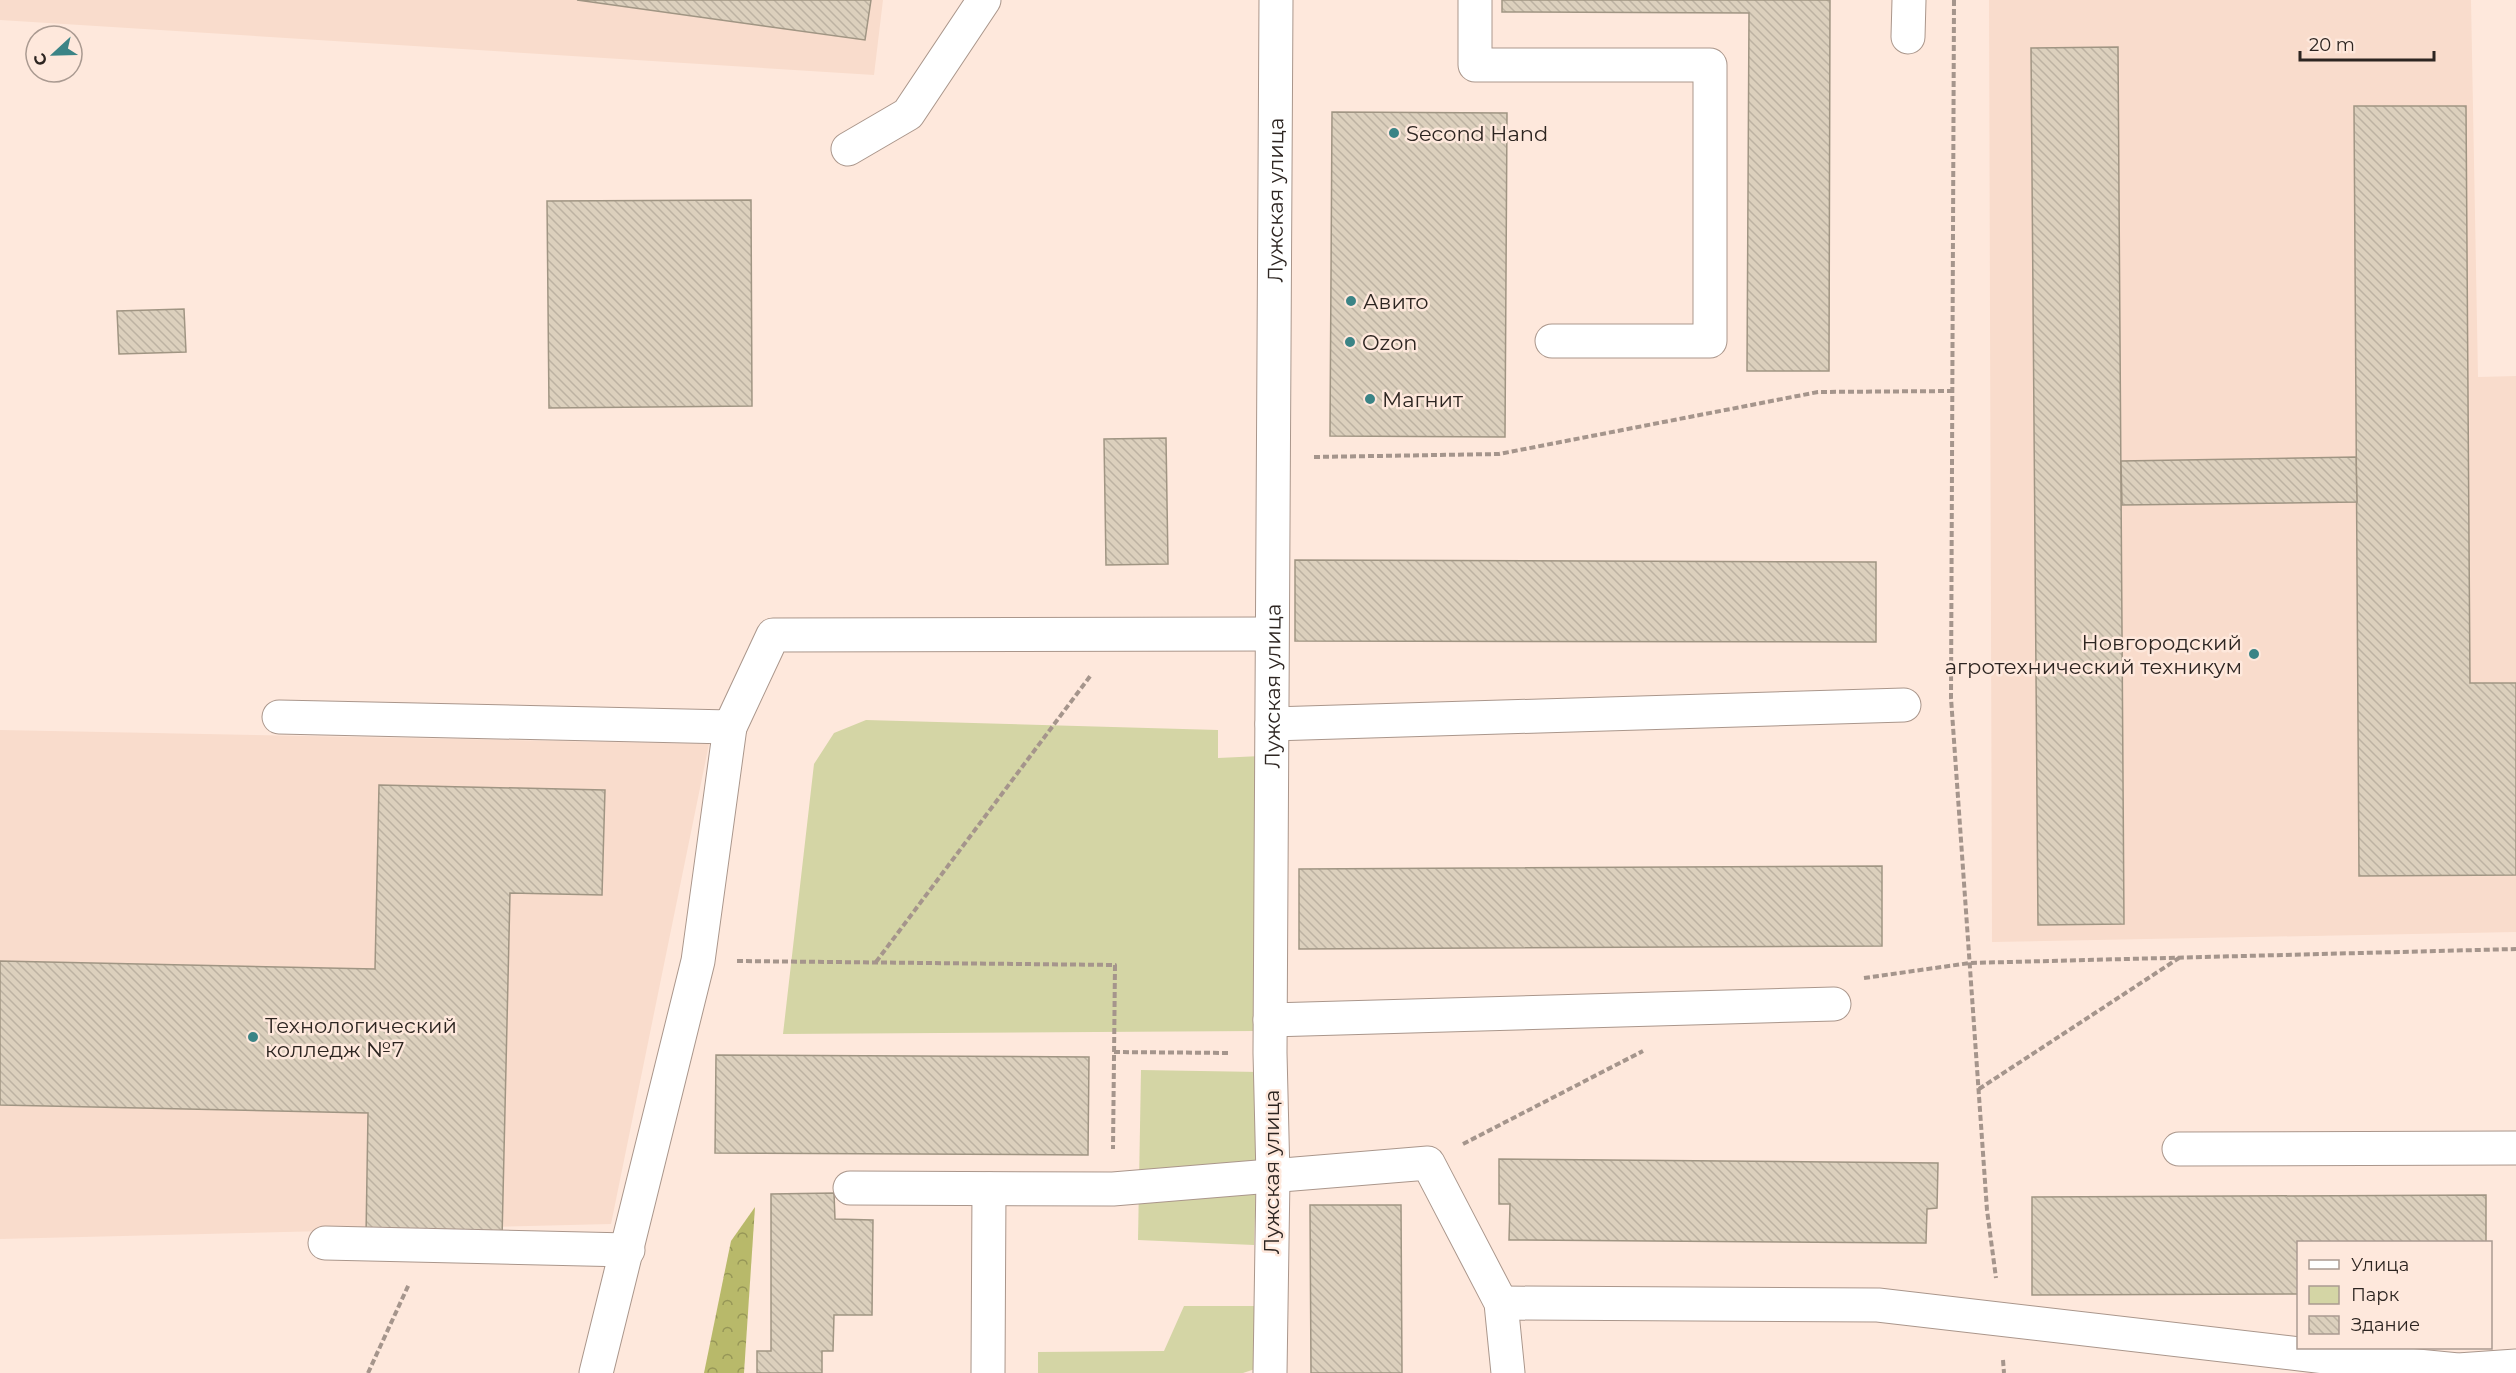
<svg xmlns="http://www.w3.org/2000/svg" width="2516" height="1373" viewBox="0 0 2516 1373" font-family="Montserrat,sans-serif">
<style>
.built{fill:#f9dccc}
.green{fill:#d4d5a5}
.forest{fill:url(#forest-crowns)}
.building{fill:url(#building-back-hatch);stroke:#a09583;stroke-width:1.5}
.lines{fill:none;stroke-linecap:round;stroke-linejoin:round}
.minor-casing{stroke:#aa968b;stroke-width:35}
.path{stroke:#a5958c;stroke-width:4;stroke-dasharray:6 3;stroke-linecap:butt}
.minor{stroke:#fff;stroke-width:33}
.poi-dot{fill:#3b8486;stroke:#fee8dc;stroke-width:2}
.labels{text-anchor:middle;dominant-baseline:central;stroke-width:5;stroke-linejoin:round;paint-order:stroke}
.poi-label{font-size:21px;fill:#2d2521;stroke:#fee8dc;text-anchor:start}
.street-label{font-size:21px;fill:#2d2521;stroke:#fee8dc}
</style>
<defs>
<pattern id="forest-crowns" width="20" height="18" patternUnits="userSpaceOnUse" patternTransform="scale(1.5)"><rect width="20" height="18" fill="#b8b96a"/><path d="M2 6a3 3 0 1 1 6 0M12 15a3 3 0 1 1 6 0" fill="none" stroke="#969657"/></pattern>
<pattern id="building-back-hatch" width="6" height="6" patternUnits="userSpaceOnUse" patternTransform="scale(1.5)"><rect width="6" height="6" fill="#dcd0bd"/><path d="M-1 5l2 2M0 0l6 6M5-1l2 2" fill="none" stroke="#bdb2a2"/></pattern>
</defs>
<rect width="100%" height="100%" fill="#fee8dc"/>
<g class="built">
<polygon points="0,0 883,0 874,75 0,20"/>
<polygon points="1989,0 2471,0 2478,377 2516,376 2516,932 1992,942"/>
<polygon points="0,730 709,744 611,1224 0,1239"/>
</g>
<g class="green">
<polygon points="866,720 1218,730 1218,758 1261,756 1256,1031 783,1034 814,764 834,733"/>
<polygon points="1141,1070 1260,1072 1254,1245 1138,1240"/>
<polygon points="1184,1306 1262,1306 1258,1368 1243,1373 1038,1373 1038,1352 1164,1351"/>
</g>
<polygon class="forest" points="755,1207 744,1373 704,1373 731,1241"/>
<g class="building">
<polygon points="577,0 871,0 865,40"/>
<polygon points="1502,0 1830,0 1829,371 1747,371 1749,13 1502,12"/>
<polygon points="2118,47 2124,924 2038,925 2031,48"/>
<polygon points="2354,106 2466,106 2470,683 2516,683 2516,875 2359,876"/>
<polygon points="1332,112 1507,113 1505,437 1330,436"/>
<polygon points="751,200 752,406 549,408 547,201"/>
<polygon points="184,309 186,352 119,354 117,311"/>
<polygon points="1166,438 1168,564 1106,565 1104,439"/>
<polygon points="2356,457 2357,502 2122,505 2121,461"/>
<polygon points="1295,560 1876,562 1876,642 1295,641"/>
<polygon points="379,785 605,790 602,895 510,893 502,1239 366,1236 368,1113 0,1105 0,961 375,969"/>
<polygon points="1882,866 1882,946 1299,949 1299,869"/>
<polygon points="716,1055 1089,1057 1088,1155 715,1153"/>
<polygon points="1499,1159 1938,1163 1937,1208 1927,1209 1926,1243 1509,1240 1510,1204 1499,1204"/>
<polygon points="834,1193 835,1219 873,1220 872,1315 834,1315 833,1351 822,1351 822,1373 757,1373 757,1351 771,1351 771,1194"/>
<polygon points="2486,1195 2486,1242 2298,1242 2298,1294 2032,1295 2032,1197"/>
<polygon points="1310,1205 1401,1205 1402,1373 1311,1373"/>
</g>
<g class="lines">
<defs>
<g id="minor">
<polyline points="1475,0 1475,65 1710,65 1710,341 1552,341"/>
<polyline points="1908,37 1909,0"/>
<polyline points="848,149 908,114 984,0"/>
<polyline points="279,717 730,727 773,635 1271,634"/>
<polyline points="1272,724 1904,705"/>
<polyline points="1270,1020 1834,1004"/>
<polyline points="2179,1149 2516,1148"/>
<polyline points="850,1188 1113,1189 1428,1163 1501,1303 1508,1373"/>
<polyline points="325,1243 628,1250"/>
<polyline points="1501,1303 1878,1305 2325,1357 2458,1370 2516,1366"/>
<polyline points="596,1373 698,961 730,727"/>
<polyline points="988,1373 989,1189"/>
<path id="s1" d="M1270,1373L1273,1177L1270,1053L1276,0"/>
</g>
</defs>
<use href="#minor" class="minor-casing"/>
<g class="path">
<polyline points="1954,0 1951,698 1987,1210 1996,1278"/>
<polyline points="1314,457 1499,454 1818,392 1952,391"/>
<polyline points="737,961 1115,965 1113,1149"/>
<polyline points="876,962 1091,675"/>
<polyline points="1864,978 1970,963 2516,949"/>
<polyline points="1114,1052 1230,1053"/>
<polyline points="1979,1089 2179,958"/>
<polyline points="1463,1144 1643,1051"/>
<polyline points="2003,1360 2004,1373"/>
<polyline points="368,1373 409,1284"/>
</g>
<use href="#minor" class="minor"/>
</g>
<g class="poi-dot">
<circle cx="1394" cy="133" r="6"/>
<circle cx="1351" cy="301" r="6"/>
<circle cx="1350" cy="342" r="6"/>
<circle cx="1370" cy="399" r="6"/>
<circle cx="2254" cy="654" r="6"/>
<circle cx="253" cy="1037" r="6"/>
</g>
<g class="labels">
<g class="poi-label">
<text x="1406" y="133">Second Hand</text>
<text x="1363" y="301">Авито</text>
<text x="1362" y="342">Ozon</text>
<text x="1382" y="399">Магнит</text>
<text x="2242" y="642" text-anchor="end">Новгородский<tspan x="2242" dy="24">агротехнический техникум</tspan></text>
<text x="265" y="1025">Технологический<tspan x="265" dy="24">колледж №7</tspan></text>
</g>
<g class="street-label">
<text stroke="none"><textPath href="#s1" startOffset="1173">Лужская улица</textPath></text>
<text stroke="none"><textPath href="#s1" startOffset="687">Лужская улица</textPath></text>
<text transform="translate(1271 1172) rotate(-90)">Лужская улица</text>
</g>
</g>
<rect x="2297" y="1241" width="195" height="108" fill="#fee8dc" stroke="#aa9a91" stroke-width="1.5"/>
<rect x="2309" y="1260" width="30" height="9" fill="#ffffff" stroke="#aa9a91" stroke-width="1.5"/>
<text x="2351" y="1271" font-size="18" fill="#2d2521">Улица</text>
<rect x="2309" y="1286" width="30" height="18" fill="#d4d5a5" stroke="#aa9a91" stroke-width="1.5"/>
<text x="2351" y="1301" font-size="18" fill="#2d2521">Парк</text>
<rect x="2309" y="1316" width="30" height="18" fill="url(#building-back-hatch)" stroke="#aa9a91" stroke-width="1.5"/>
<text x="2351" y="1331" font-size="18" fill="#2d2521">Здание</text>
<g transform="translate(54 54) rotate(248)"><circle r="28" fill="#fee8dc" stroke="#aa9a91" stroke-width="1.5"/>
<path d="M0-4.5L10 22L0 15L-10 22Z" fill="#3b8486"/>
<text y="-9" font-size="16" font-weight="bold" text-anchor="middle" fill="#2d2521">С</text>
</g>
<path d="M2300 51v9h134v-9" fill="none" stroke="#2d2521" stroke-width="3"/>
<text x="2309" y="51" font-size="18" fill="#2d2521" stroke="#fee8dc" stroke-width="4.5" paint-order="stroke">20 m</text>
</svg>
